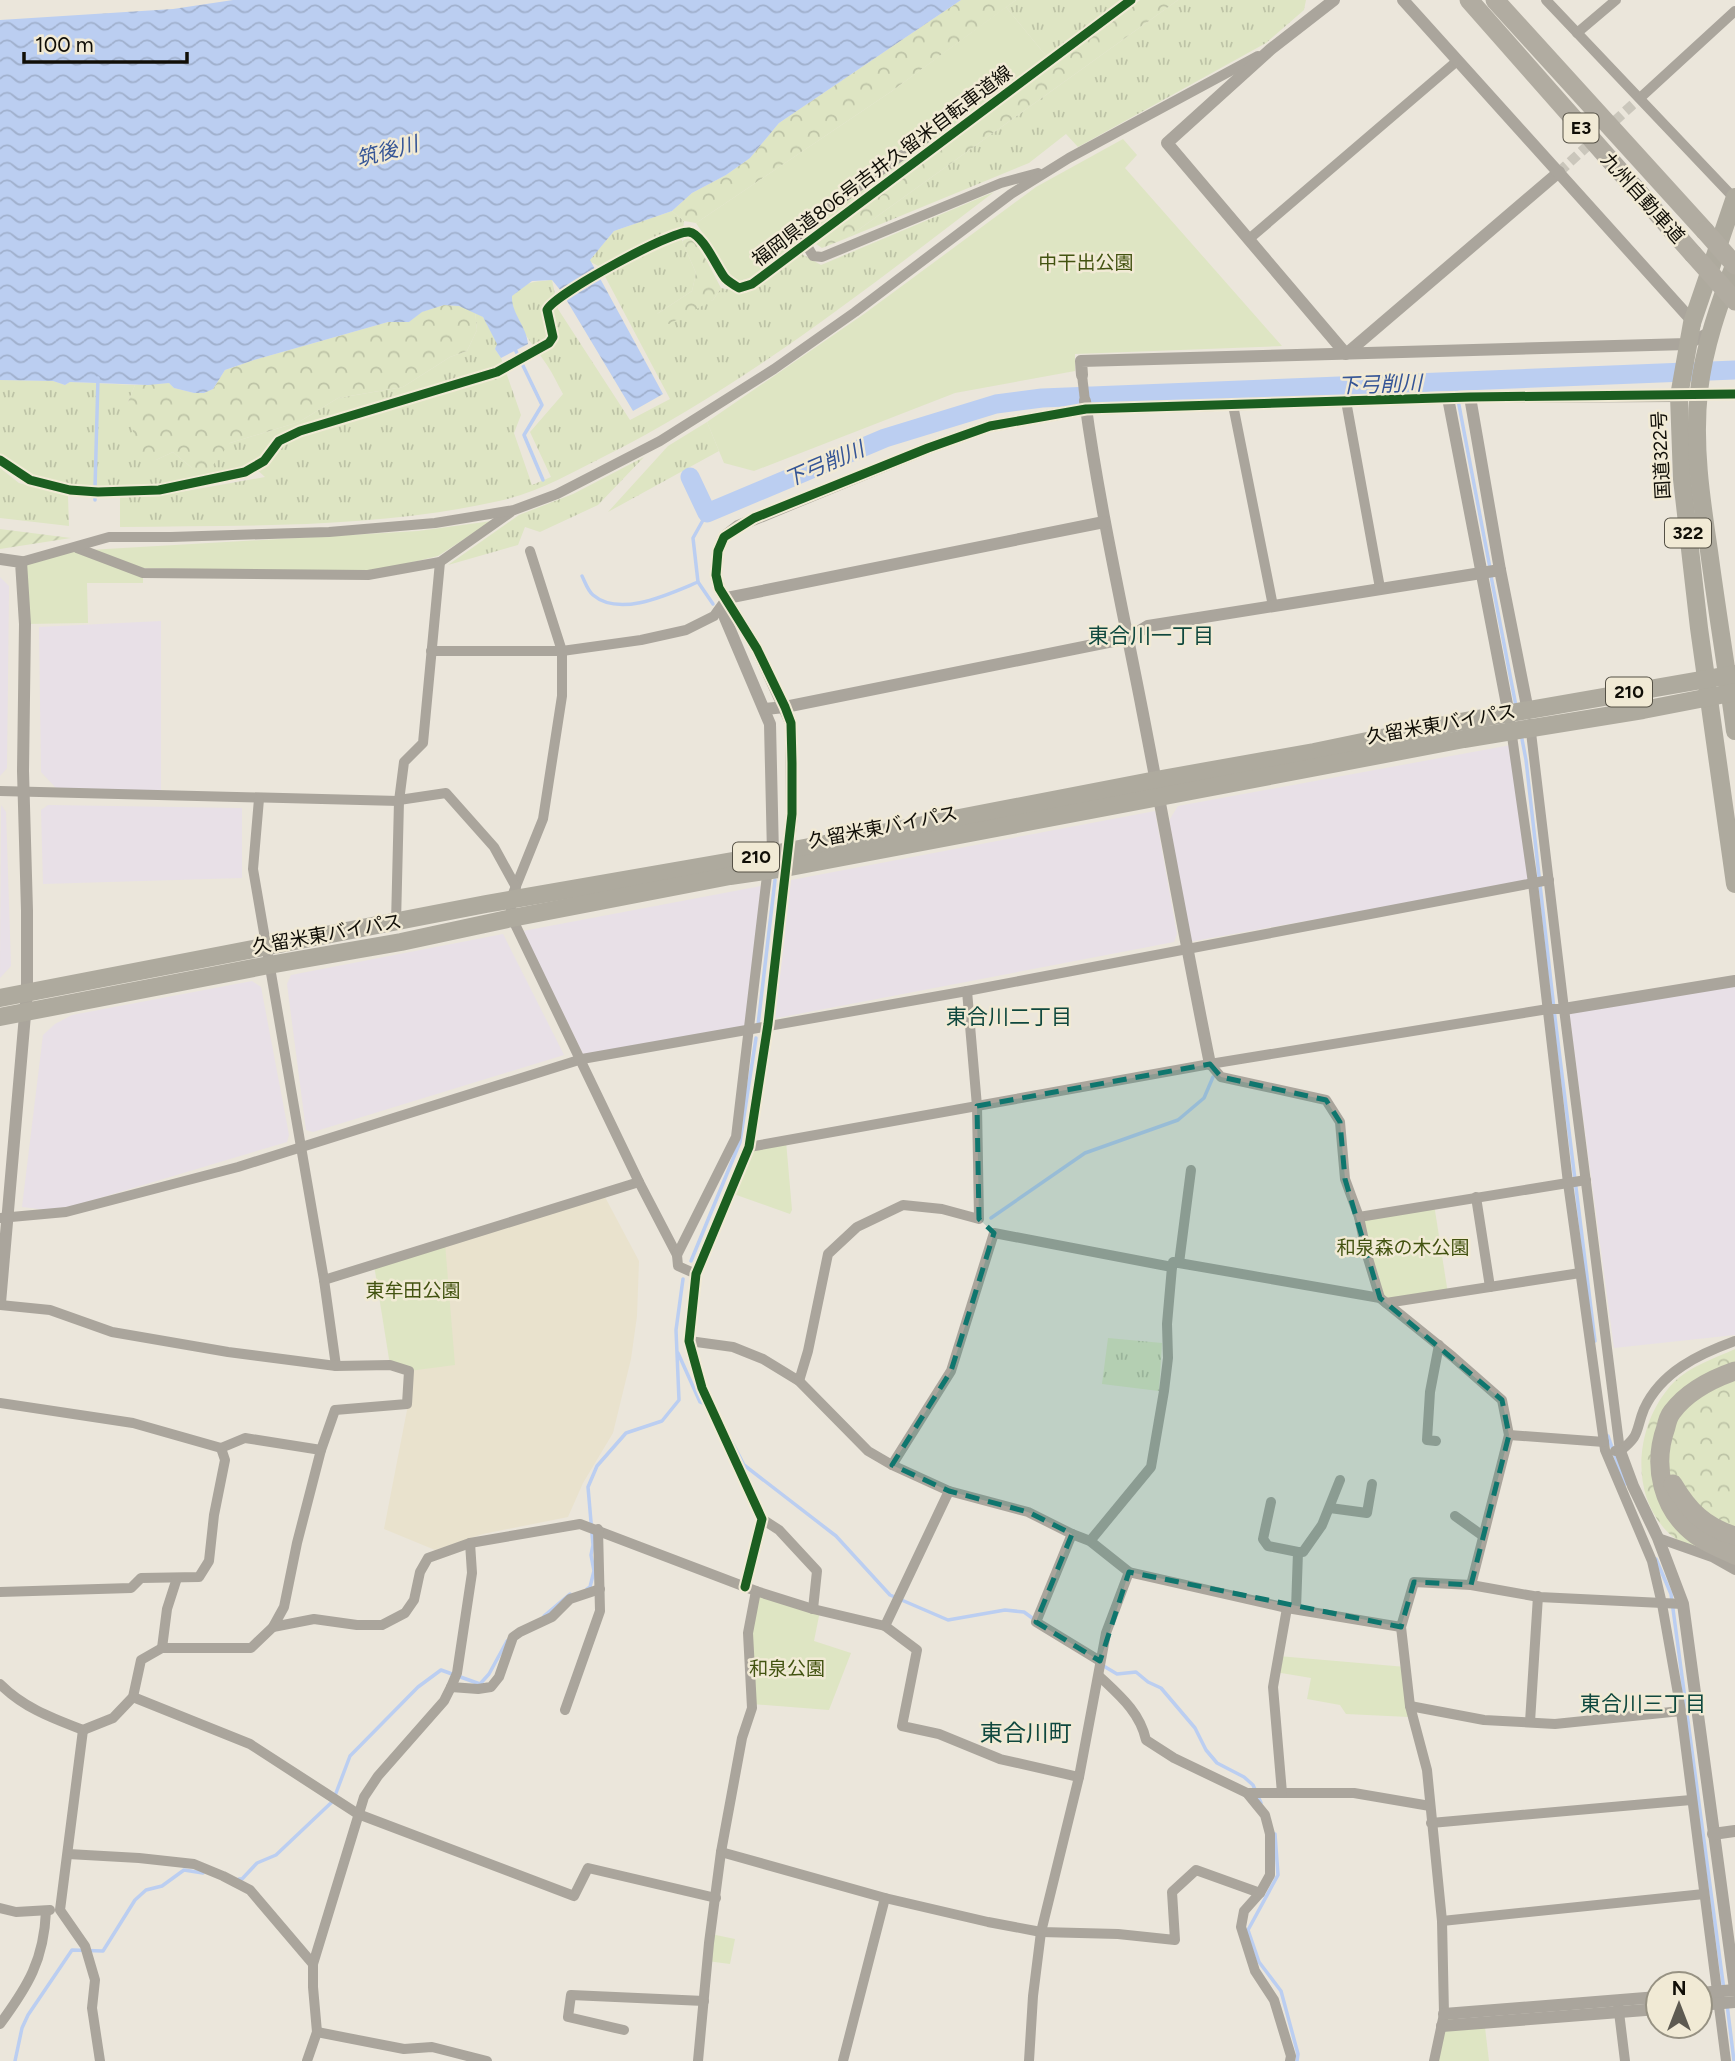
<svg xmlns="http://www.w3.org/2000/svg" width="1735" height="2061" viewBox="0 0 1735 2061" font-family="Figtree,'Noto Sans JP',sans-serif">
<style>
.commercial{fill:#e8e0e7}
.built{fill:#e9e2cd}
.grass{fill:url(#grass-tufts)}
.forest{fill:url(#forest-crowns)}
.park{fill:#dee5c3}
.garden{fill:url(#garden-furrows)}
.water{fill:url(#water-waves)}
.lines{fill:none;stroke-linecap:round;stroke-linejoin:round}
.stream{stroke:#bbcef1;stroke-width:3.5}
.river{stroke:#bbcef1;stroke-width:19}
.minor-tunnel{stroke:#cac6bb;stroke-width:10;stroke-dasharray:10 5;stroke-linecap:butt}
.minor{stroke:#aaa59c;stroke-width:10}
.tertiary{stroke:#aaa59c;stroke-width:12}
.trunk{stroke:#aeaa9e;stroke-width:18}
.motorway{stroke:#b1aca1;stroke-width:19}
.motorway-bridge{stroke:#b1aca1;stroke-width:19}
.cycleway-casing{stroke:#f1ead5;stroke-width:13}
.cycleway{stroke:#1b5e20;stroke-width:9}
.marked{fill:#0f766e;fill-opacity:0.2;stroke:#0f766e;stroke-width:5;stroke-dasharray:14 9;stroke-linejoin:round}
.labels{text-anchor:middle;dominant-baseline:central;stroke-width:5;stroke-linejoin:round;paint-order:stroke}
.shield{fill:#f1ead5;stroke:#545045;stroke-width:2}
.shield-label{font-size:18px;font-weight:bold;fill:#100e07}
.street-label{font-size:19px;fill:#100e07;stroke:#f1ead5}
.park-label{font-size:19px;fill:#435311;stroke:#f1ead5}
.water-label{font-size:21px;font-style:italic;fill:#355596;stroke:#f1ead5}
.neighbourhood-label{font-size:21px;fill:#0f483e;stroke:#f1ead5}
.quarter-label{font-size:23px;fill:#0f483e;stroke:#f1ead5}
</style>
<defs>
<pattern id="grass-tufts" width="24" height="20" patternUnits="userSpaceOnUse" patternTransform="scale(1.75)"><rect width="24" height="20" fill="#dee5c3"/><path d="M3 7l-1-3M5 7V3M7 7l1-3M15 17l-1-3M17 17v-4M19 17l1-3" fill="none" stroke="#bdc3a6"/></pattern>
<pattern id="forest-crowns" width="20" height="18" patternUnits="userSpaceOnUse" patternTransform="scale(1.75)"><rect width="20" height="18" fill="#dee5c3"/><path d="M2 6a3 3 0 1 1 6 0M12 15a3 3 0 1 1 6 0" fill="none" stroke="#bdc3a6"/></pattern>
<pattern id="garden-furrows" width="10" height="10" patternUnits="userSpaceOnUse" patternTransform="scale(1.75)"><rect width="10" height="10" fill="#dee5c3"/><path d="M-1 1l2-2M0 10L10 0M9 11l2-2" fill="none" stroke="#bdc3a6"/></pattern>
<pattern id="water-waves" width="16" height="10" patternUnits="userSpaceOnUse" patternTransform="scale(1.75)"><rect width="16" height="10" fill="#bbcef1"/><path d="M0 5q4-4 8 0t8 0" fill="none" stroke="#a0b0cd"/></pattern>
</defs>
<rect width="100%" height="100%" fill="#ebe6db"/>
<g class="commercial">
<polygon points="0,577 9,586 7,768 0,776"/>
<polygon points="161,621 161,792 56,788 41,772 39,627"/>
<polygon points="1511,745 1529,881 1189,942 1168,830 1170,819 1178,806"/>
<polygon points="1,805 6,812 11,966 0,978"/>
<polygon points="48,805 242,808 242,878 43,884 41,810"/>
<polygon points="1155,811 1177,934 1174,942 772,1019 786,881"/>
<polygon points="761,886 748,1027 583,1054 523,931"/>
<polygon points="503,934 564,1055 313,1132 306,1130 287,984 291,975"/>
<polygon points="252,981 261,987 289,1135 287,1142 73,1206 46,1210 22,1207 43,1035 55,1024 72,1015"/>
<polygon points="1735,985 1735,1335 1614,1348 1569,1012"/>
</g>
<polygon class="built" points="605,1197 639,1261 637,1316 631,1359 613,1433 583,1483 568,1517 483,1534 435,1550 384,1529 407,1410 409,1371 445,1243"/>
<g class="grass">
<polygon points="1016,0 1120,0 1047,57 1006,7"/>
<polygon points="1178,0 1306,0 1304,10 1266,43 1078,147 1066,134 1029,163 847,238"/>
<path d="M994,192C869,287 746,385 605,456C571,473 537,493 499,501C375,529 246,525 120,527V496H158L265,477L253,466L158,485L85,487L33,476L0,454V380L53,381L65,385L70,382L135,385L128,402L156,460L173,452L192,468L230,443L299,422L338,398L403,387L450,357L467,351L477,330L475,311L483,317L498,344L495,349L501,358L521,415L514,433L532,485L551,477L530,432L563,394C558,385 553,374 547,365C534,345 511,321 511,296C525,281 533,282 552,280L558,309L630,420L670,399L600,267L589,261L614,231L672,211L684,221L682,241L696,273L692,291L657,314L713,300L721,288L746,293L802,254L821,265Z"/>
<polygon points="707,422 719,451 608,512 668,446"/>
<polygon points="644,457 598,505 540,532 525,527 518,545 448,565 519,515 573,494"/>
<polygon points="0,468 19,483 68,496 69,526 0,518"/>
<polygon points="1108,1338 1162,1343 1159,1391 1102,1384"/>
</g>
<g class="forest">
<polygon points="961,0 1016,0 892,91 696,223 684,221 672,211 692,193 726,175 750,158 779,123"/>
<polygon points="1140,0 1178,0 847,238 822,248 816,244"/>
<polygon points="688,238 697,242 721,288 713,300 669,324 658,320 657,314 692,291 696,273 682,241"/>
<polygon points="444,305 459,306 475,311 477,330 467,351 450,357 403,387 338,398 299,422 230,443 210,469 192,468 173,452 156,460 137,456 128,402 135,385 169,383 174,388 194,393 204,393 213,389 225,370 254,360 388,322 409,322 421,312"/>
<path d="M1735,1349V1565C1717,1557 1686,1548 1672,1536C1627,1497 1635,1422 1674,1382C1689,1367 1715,1358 1735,1349Z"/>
</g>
<g class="park">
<polygon points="1006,7 1047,57 930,142 753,277 739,281 732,278 696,223 892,91"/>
<polygon points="1123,139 1137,155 1125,168 1282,346 1075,354 1075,371 955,393 754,471 724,463 707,422 864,314 1036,187"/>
<polygon points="492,521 438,556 372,572 141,568 89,550 418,531"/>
<polygon points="77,548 143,573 143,583 87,583 88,623 25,624 21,562"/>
<polygon points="786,1141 792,1210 790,1214 728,1192 749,1147"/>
<polygon points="1434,1204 1448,1294 1386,1303 1359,1217"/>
<polygon points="445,1243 455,1365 409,1371 390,1365 374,1265"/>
<polygon points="756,1591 820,1611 814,1641 851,1653 829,1710 752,1704 748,1633"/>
<polygon points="1278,1656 1406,1667 1409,1717 1346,1714 1340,1705 1307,1699 1311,1678 1275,1672"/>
<polygon points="711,1934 735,1939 730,1964 707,1961"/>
<polygon points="1443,2019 1484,2019 1489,2061 1435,2061"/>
</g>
<polygon class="garden" points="0,529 71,538 0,549"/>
<path class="water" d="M233,0H961L779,123L750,158L726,175L692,193L672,211L614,231L590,260L663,394L633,411L561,291L552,280L532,281L512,296C511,313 527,327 528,344L501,358L495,349L497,344L483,317L459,306L444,305L422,312L409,322H388L254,360L225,370L213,389L204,393H194L174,388L169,383L148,385L70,382L65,385L53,381L0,380V20L173,9Z"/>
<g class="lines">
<g class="stream">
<polyline points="514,347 542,405 524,435 543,480"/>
<polyline points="1455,382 1457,393"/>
<polyline points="1458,400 1490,568"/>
<polyline points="95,488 98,378"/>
<polyline points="95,500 95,494"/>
<polyline points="707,513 693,538 698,582 713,604"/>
<path d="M582,576C585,582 588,591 593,595C620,618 669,594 698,582"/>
<polyline points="1491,576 1516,706"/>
<polyline points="1521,734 1526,760 1555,1018 1595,1341"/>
<polyline points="758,1025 775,880"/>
<polyline points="991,1218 1085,1153 1178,1120 1204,1098 1213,1077"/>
<polyline points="691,1261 740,1142 756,1038"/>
<polyline points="678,1353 700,1402 705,1404"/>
<polyline points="1608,1436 1625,1484"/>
<polyline points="731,1440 744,1465 836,1536 890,1595 948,1620 1005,1610 1024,1612 1035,1620"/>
<polyline points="1656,1559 1671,1594 1724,1990"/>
<polyline points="587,1589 590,1587 594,1571 591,1555 593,1545 588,1487 597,1466 626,1433 662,1421 679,1400 676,1330 683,1279"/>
<polyline points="544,1616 570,1594"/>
<polyline points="1102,1665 1117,1674 1136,1672 1148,1682 1161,1688 1195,1728 1206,1750 1217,1763 1244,1777 1253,1785 1261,1803"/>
<polyline points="1275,1834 1278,1875 1248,1930 1259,1962 1281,1991 1298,2054 1297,2061"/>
<polyline points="239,1879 242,1879 257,1863 276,1855 333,1801 350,1756 418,1687 441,1670 480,1684 489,1674 507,1641"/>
<polyline points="1727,2004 1734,2061"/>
<polyline points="15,2061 22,2028 28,2015 72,1950 103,1951 135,1900 146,1890 162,1886 184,1870 203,1873"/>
</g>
<polyline class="river" points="690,477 707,513 885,438 996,404 1042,398 1735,370"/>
<polyline class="minor-tunnel" points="1559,172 1640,98"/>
<g class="minor">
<polyline points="1546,0 1734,198"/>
<polyline points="1577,33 1616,0"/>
<polyline points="1640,98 1735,11"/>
<polyline points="926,138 804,226 802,237 813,256 822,257 1001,183 1038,173"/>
<polyline points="1249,239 1457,61"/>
<polyline points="1082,375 1085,401"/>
<polyline points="1679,396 1735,394"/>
<polyline points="1346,401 1380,588"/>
<polyline points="1233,405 1273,606"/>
<polyline points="77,548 143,573 368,575 440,562 511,512"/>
<polyline points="530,551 562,651 562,696 543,819 510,901 512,918 639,1182 677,1255 678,1266 696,1274"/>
<polyline points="21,562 109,537 171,537 329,532 435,523 514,510 557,494 660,441 774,369 855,312 1011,194 1069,158 1258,56"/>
<polyline points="431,651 562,651 641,640 686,630 714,616 727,598"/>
<polyline points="1509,715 1533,883 1568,1183 1605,1450 1652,1561 1662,1604 1681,1711 1726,2061"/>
<polyline points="1530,724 1564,1009 1620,1451"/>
<polyline points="0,791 399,801"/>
<polyline points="259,799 253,869 324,1280 336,1366"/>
<polyline points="399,800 446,793 494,847 516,887"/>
<polyline points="396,923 399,801 404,762 423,743 440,562"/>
<polyline points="749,1147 1210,1064"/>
<polyline points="1476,1197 1490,1287"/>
<polyline points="1359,1217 1586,1180"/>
<polyline points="0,1218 66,1212 238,1167 582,1059 967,991 1549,880"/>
<polyline points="677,1255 736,1137 768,867"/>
<polyline points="1179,1263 1191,1170"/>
<polyline points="324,1280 639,1182"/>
<polyline points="1380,1298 1367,1255 1359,1217 1345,1179 1340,1122 1326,1100 1221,1077 1210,1064 1548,1009 1564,1009"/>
<polyline points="1386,1303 1580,1273"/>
<path d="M0,1305L50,1310L112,1332L228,1352L336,1366L390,1365L409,1371L407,1404L335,1410L321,1450L297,1543L284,1607L273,1627L251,1648H162L141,1660L133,1697L113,1718L83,1730C52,1718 24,1708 0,1684"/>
<polyline points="689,1341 733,1347 763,1359 799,1381 868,1451 892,1465 949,1491 1028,1512 1072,1534 1090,1541 1129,1572 1287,1608 1401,1627"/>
<polyline points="799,1381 808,1351 828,1254 857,1227 903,1205 942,1209 979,1219 977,1106 967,991"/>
<polyline points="0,1403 133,1423 221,1448 245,1438 321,1450"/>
<polyline points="1509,1435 1604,1442"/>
<polyline points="1436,1441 1427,1440 1430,1392 1439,1345"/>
<path d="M1615,1451H1620C1641,1435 1635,1431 1644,1409C1661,1372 1699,1354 1735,1341"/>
<polyline points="892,1465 951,1371 994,1233 1172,1267 1173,1262 1380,1298 1453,1357 1502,1400 1509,1435 1471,1585"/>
<polyline points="949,1491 885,1626 917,1650 902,1726 939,1734 1000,1759 1079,1777"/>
<polyline points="1271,1502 1263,1539 1268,1546 1298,1552 1296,1609"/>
<polyline points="1330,1508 1367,1513 1372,1484"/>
<polyline points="1455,1516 1483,1536"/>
<polyline points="762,1519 779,1530 817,1571 813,1609"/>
<polyline points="1072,1534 1036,1622 1100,1661"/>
<polyline points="1658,1538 1712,1557 1735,1570"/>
<polyline points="1090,1541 1151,1467 1164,1391 1168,1358 1167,1324 1172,1267"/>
<polyline points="1298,1552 1303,1552 1322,1525 1340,1480"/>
<polyline points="745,1587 762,1519 702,1388 689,1341 696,1274 749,1147 768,1024 785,864"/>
<polyline points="0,1592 131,1588 141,1578 199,1577 209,1561 214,1515 225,1460 221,1448"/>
<polyline points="273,1627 314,1619 357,1625 382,1625 405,1613 414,1600 420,1572 428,1558 470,1543 580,1524 756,1591 813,1609 885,1626"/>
<polyline points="162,1648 167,1609 177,1578"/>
<path d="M1099,1676C1119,1695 1140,1712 1146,1740L1174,1758L1247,1793L1265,1815L1270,1834V1875L1260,1893L1244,1911L1241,1927L1255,1971L1274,2000L1291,2056L1290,2061"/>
<polyline points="451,1687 478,1689 491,1687 499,1677 513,1637 520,1632 552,1617 570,1599 600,1589"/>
<polyline points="133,1697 250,1744 358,1814 574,1896 588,1868 716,1898"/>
<polyline points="1410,1706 1484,1720 1555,1724 1681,1711"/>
<polyline points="565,1710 600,1611 598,1529"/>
<polyline points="1530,1722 1538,1596"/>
<polyline points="83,1730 60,1910 85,1946 95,1980 92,2008 100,2061"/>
<polyline points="1247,1793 1354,1793 1430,1806"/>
<polyline points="1282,1793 1273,1687 1287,1608"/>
<polyline points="1431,1823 1691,1800"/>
<polyline points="721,1852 885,1898 988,1922 1041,1932 1118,1934 1175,1940 1172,1892 1196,1870 1260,1893"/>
<polyline points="68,1854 139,1858 194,1864 223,1876 250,1890 313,1964"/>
<polyline points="0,1908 16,1912 50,1910"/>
<polyline points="1442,1921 1704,1894"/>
<polyline points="1618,2004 1625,2061"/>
<path d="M0,2024C28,1986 44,1960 46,1911"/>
<polyline points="624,2030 568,2017 571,1995 704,2001"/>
<polyline points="317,2032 404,2049 432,2047 487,2061"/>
<polyline points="307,2061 317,2032 313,1987 313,1964 364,1797 378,1776 444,1701 451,1687 457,1673 472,1573 470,1543"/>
<polyline points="698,2061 709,1943 721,1852 742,1738 752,1708 748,1633 756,1591"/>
<polyline points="843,2061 885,1898"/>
<polyline points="1029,2061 1033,1996 1041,1932 1079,1777 1106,1633 1129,1572"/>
<polyline points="1434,2061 1444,2014 1442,1921 1427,1770 1410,1706 1401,1627 1414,1582 1471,1585 1539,1597 1683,1604"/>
</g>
<g class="tertiary">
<polyline points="1334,0 1271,49 1167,143 1346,354 1559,172"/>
<polyline points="1403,0 1695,324"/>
<polyline points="1082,375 1081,361 1687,344 1711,332"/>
<polyline points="1470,397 1500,570 1528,711"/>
<polyline points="1448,398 1509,715"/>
<path d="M1085,401C1099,504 1122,606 1142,709C1165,827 1186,946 1210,1064"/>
<polyline points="0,559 21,562 25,624 23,771 27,911 27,992 0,1303"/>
<polyline points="727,598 1104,522"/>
<polyline points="727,598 725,618 770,724 773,854"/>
<polyline points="765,709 785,707 1128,638 1148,626 1500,570"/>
<polyline points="788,851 792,814 791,723 757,649 719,588 716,575 718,551 724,537 738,526 928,448 990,426 1086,409 1470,397 1679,396"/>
<polyline points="1564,1009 1735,981"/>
<polyline points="1620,1451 1633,1486 1658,1538 1683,1604 1735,1989"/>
<polyline points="1713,1834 1735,1831"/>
<polyline points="1700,1993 1735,1990"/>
<polyline points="1700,2005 1735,2002"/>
<polyline points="1444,2014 1658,1997"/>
<polyline points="1442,2026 1658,2009"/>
</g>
<g class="trunk">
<polyline points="1735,197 1692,323 1679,396 1682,479 1699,628 1735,884"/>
<path d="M1735,263C1719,304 1704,347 1699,391C1693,444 1701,498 1709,551C1717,611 1727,671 1735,731"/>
<polyline points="0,998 486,904 773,854 1156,780 1314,752 1454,723 1735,674"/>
<polyline points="0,1017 269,965 401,942 512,918 730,876 785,868 1464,739 1643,710 1735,692"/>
</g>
<g class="motorway">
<polyline points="1469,0 1693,254"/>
<polyline points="1495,0 1705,231"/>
<path d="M1735,1371C1712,1379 1687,1392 1672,1412C1669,1416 1667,1422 1666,1427C1652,1466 1662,1510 1696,1535C1707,1543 1722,1549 1735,1555"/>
<path d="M1673,1484C1689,1511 1705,1527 1735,1536"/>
</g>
<g class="motorway-bridge">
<polyline points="1705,231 1735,265"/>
<polyline points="1693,254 1735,301"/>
</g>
<defs>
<g id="cycleway">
<path d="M0,460L30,480L70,490L98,492L159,490L245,472L264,461L279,441L300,431L497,372L549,343L553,337L547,310C553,295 672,230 689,232C703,234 717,268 725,278C729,282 734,285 739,288L752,284L1131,0"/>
<polyline points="745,1587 762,1519 702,1388 689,1341 696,1274 749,1147 768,1024 792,814 792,763 791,723 785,707 757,649 719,588 716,575 718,551 724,537 754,518 928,448 990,426 1086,409 1470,397 1735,394"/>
</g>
</defs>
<use href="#cycleway" class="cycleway-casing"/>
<use href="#cycleway" class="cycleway"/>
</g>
<path class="marked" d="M1210,1064L1221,1077L1326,1100L1340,1122L1345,1179L1380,1298L1502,1400L1509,1435L1471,1585L1414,1582L1401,1627L1129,1572L1100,1661L1036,1622L1072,1534L1028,1512L949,1491L892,1465L951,1371L994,1233L979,1219L977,1106Z"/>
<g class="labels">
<g class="shield">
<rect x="1563.5" y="113.5" width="35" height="29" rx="5"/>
<rect x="1665" y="518.5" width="46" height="29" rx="5"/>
<rect x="1606" y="677.5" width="46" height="29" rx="5"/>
<rect x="733" y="842.5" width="46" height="29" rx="5"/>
</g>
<g class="shield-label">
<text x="1581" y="128">E3</text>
<text x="1688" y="533">322</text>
<text x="1629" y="692">210</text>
<text x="756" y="857">210</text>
</g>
<g class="street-label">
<text transform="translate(882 166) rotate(-37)">福岡県道806号吉井久留米自転車道線</text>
<text transform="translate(1643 198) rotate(48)">九州自動車道</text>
<text transform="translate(1661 455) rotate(-93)">国道322号</text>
<text transform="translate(1441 724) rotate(-10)">久留米東バイパス</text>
<text transform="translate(883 827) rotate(-11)">久留米東バイパス</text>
<text transform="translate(327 934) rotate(-10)">久留米東バイパス</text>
</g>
<g class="park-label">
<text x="1086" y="262">中干出公園</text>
<text x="1403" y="1247">和泉森の木公園</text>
<text x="413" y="1290">東牟田公園</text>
<text x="787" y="1668">和泉公園</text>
</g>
<g class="water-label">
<text transform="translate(387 151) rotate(-15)">筑後川</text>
<text transform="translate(1380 384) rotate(-2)">下弓削川</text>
<text transform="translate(824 464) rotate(-23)">下弓削川</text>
</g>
<g class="neighbourhood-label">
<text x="1151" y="635">東合川一丁目</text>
<text x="1009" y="1016">東合川二丁目</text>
<text x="1643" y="1703">東合川三丁目</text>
</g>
<g class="quarter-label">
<text x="1026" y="1733">東合川町</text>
</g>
</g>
<g transform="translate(1679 2005)"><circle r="33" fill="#f1ead5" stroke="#979283" stroke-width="2"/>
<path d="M0-5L12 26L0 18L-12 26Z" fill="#5d5a51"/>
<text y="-10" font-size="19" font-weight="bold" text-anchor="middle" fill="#100e07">N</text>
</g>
<path d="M24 52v10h163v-10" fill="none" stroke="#100e07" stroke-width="3.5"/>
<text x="35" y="52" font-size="21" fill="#100e07" stroke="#f1ead5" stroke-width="5" paint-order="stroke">100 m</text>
</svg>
